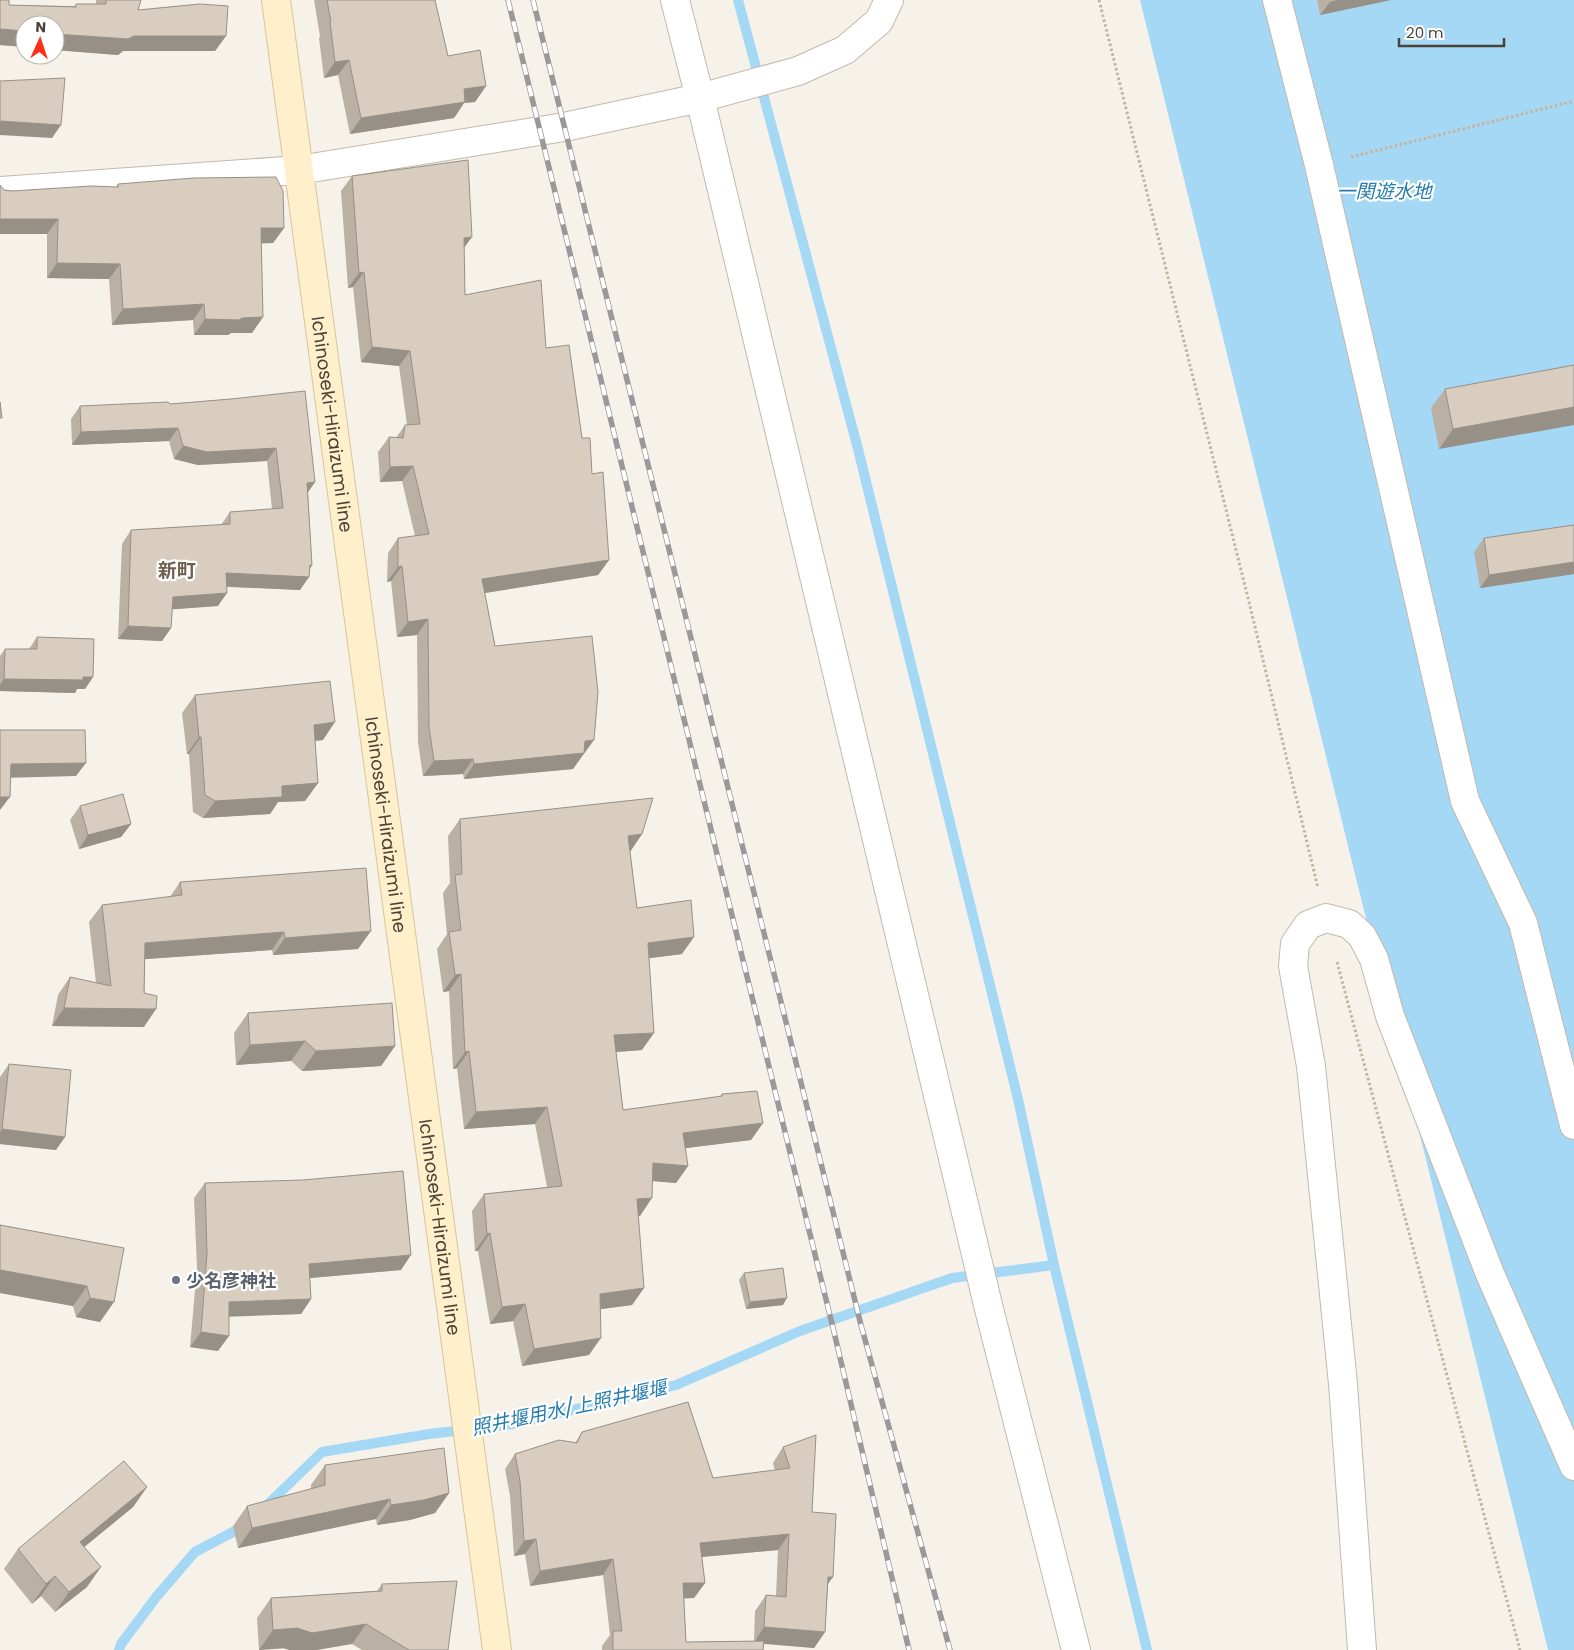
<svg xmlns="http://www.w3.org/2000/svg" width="1574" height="1650" viewBox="0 0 1574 1650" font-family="Poppins,'Noto Sans JP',sans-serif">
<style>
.water{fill:#a4d8f5}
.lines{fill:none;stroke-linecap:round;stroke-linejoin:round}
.stream{stroke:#a4d8f5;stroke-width:10}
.street-casing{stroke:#c2b9ac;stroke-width:30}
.secondary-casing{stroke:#d9c498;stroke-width:30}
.path{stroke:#c5b49c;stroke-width:3;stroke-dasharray:2.5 2.5;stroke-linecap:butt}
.street{stroke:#fff;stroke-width:28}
.secondary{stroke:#fff0cb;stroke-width:28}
.rail-casing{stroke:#999;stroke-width:5.5}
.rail{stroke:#fff;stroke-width:4;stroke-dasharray:11;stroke-linecap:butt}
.wall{fill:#bab0a4;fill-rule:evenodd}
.shaded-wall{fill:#979086}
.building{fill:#d8cdbf;stroke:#979086}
.worship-dot{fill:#6b7280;stroke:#fff;stroke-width:2}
.labels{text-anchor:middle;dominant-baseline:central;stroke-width:4.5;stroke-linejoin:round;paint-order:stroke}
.street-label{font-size:18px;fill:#4b4237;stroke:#fff}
.worship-label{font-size:18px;font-weight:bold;fill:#5b616d;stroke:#fff;text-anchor:start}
.water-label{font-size:19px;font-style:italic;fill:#267cae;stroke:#fff}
.neighbourhood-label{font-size:19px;font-weight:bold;fill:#6e5f4e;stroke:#fff}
</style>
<rect width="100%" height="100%" fill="#f6f2ea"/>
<polygon class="water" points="1140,0 1574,0 1574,1650 1548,1650 1350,854"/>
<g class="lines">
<g class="stream">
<polyline points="738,0 858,449 1018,1099 1054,1265 1147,1650"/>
<polyline points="265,1507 322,1452 429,1434 514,1424 676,1385 800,1331 952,1278 1054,1265"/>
<polyline points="119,1650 121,1644 157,1596 195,1552 246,1525"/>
</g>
<defs>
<g id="street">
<polyline points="675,0 700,98 989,1309 1076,1650"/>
<polyline points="1277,0 1319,165 1465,801 1523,923 1574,1125"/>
<polyline points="0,191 299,170 564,127 700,98 798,71 845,50 879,21 889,0"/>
<polyline points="1362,1650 1343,1384 1311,1066 1293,966 1295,944 1308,925 1326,918 1349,924 1362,936 1374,959 1390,1016 1490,1274 1574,1466"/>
</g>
<g id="secondary">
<path id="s1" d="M276,0L497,1650"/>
</g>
</defs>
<use href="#street" class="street-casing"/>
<use href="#secondary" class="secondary-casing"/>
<g class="path">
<polyline points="1099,0 1249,602 1318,888"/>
<polyline points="1351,157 1574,101"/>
<polyline points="1337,962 1520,1650"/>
</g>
<use href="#street" class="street"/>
<use href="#secondary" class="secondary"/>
<defs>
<g id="rail">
<polyline points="508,0 834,1332 909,1650"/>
<polyline points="533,0 861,1325 950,1650"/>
</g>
</defs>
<use href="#rail" class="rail-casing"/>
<use href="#rail" class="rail"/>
</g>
<g class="wall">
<polygon points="96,0 141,0 138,10 226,36 215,51 123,51 118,55 55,50 55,25 25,25 25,47 0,45 9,5 75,6 76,4 96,4"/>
<polygon points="314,0 435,0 448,56 486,86 475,102 464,103 454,118 350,134 338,75 324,78 319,38 320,36"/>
<polygon points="1317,0 1391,0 1320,15"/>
<polygon points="352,176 464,247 465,295 546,348 582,438 592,474 609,560 598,575 485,593 495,646 583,755 582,755 573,769 464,779 463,774 423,776 418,742 417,635 397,637 391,581 387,582 388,553 398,538 415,536 402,481 380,482 378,452 389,437 396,438 405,425 407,425 399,366 361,362 353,287 348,288 341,191"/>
<polygon points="118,184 284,228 273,243 261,243 263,317 252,333 231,333 228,335 194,335 193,320 112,325 109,279 47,278 47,234 4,190 12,191 116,187"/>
<polygon points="1574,365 1439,449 1431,408 1445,389"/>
<polygon points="231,399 315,482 308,492 312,565 310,569 300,590 227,587 218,606 172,609 171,628 162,641 118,639 122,544 131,530 221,525 230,512 272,509 267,461 198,465 174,459 169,441 72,445 71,419 80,406 170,404"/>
<polygon points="1574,525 1574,574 1480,588 1474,552 1484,538"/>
<polygon points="37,637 93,677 85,689 77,689 75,693 0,691 0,656 5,649 29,649"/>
<polygon points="195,695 323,740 315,741 318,783 305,801 278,802 270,814 203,818 193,812 189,754 187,754 182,713"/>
<polygon points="80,806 131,824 121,837 79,849 70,820"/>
<polygon points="460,819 642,834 630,851 637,908 682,954 649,958 642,1050 616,1052 623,1110 719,1097 722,1094 763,1123 751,1140 685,1148 688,1166 676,1183 652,1181 640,1216 638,1216 644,1288 632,1305 600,1309 589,1355 522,1366 513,1321 490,1324 478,1251 475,1251 472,1211 484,1194 547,1187 535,1124 464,1129 457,1068 453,1069 449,991 443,992 437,949 447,934 443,893 450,883 448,836"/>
<polygon points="180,882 358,949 273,955 272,950 145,959 144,1027 52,1026 58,995 70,977 96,983 89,922 102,905 170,897"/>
<polygon points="248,1013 395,1046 381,1066 302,1071 291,1061 236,1065 234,1033"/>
<polygon points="9,1064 56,1150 0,1144 0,1077"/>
<polygon points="205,1183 401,1270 310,1278 311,1299 301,1314 229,1316 218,1351 190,1347 197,1268 194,1198"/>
<polygon points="0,1225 124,1248 100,1322 76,1317 73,1306 0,1293"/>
<polygon points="744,1273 783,1305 746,1309 739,1280"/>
<path d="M582,1432L713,1478L775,1470L773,1463L783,1447L812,1512L828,1585L825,1632L814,1648L763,1643V1650H602V1646L610,1635L603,1575L530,1586L525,1554L514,1556L510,1496L505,1469L515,1454L575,1443ZM778,1550L776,1596L766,1595L755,1611L754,1641L686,1642L684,1598H694L705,1583L702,1557Z"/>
<polygon points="325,1465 449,1493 435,1513 410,1520 377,1525 376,1519 238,1548 233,1526 247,1506 311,1489 311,1485"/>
<polygon points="147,1487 133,1507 84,1547 87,1587 55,1612 41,1596 32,1604 4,1569 18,1549"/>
<polygon points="382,1584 448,1650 362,1650 352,1644 259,1650 257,1618 271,1598 377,1591"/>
</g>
<g class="shaded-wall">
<polygon points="1337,0 1391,0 1320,15 1330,2"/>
<polygon points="0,29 25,31 25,47 0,45"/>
<polygon points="55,34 134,36 226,36 215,51 123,51 118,55 55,50"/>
<polygon points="349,60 338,75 324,78 335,62"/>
<polygon points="486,86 475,102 464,103 454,118 350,134 361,118 464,89"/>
<polygon points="0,121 61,125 52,138 0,135"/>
<polygon points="0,219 58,219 47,234 0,234"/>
<polygon points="261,228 284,228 273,243 250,244"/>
<polygon points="472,237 461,252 464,238"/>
<polygon points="57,263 120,264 109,279 47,278"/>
<polygon points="364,272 353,287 348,288 359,273"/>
<polygon points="204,304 193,320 112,325 123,309"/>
<polygon points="263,317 252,333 231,333 228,335 194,335 205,319"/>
<polygon points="372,347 410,351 399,366 361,362"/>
<polygon points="1574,407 1574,425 1439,449 1453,429"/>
<polygon points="178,428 169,441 72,445 81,432"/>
<polygon points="183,446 276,448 267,461 198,465 174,459"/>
<polygon points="413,466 402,481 380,482 390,467"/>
<polygon points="315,482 306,495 307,483"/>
<polygon points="609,560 598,575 472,595 482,579"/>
<polygon points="1574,562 1574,574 1480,588 1489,575"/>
<polygon points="312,565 305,576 309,577 300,590 217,586 226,573"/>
<polygon points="402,566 391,581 387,582 398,567"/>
<polygon points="227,593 218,606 164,610 173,597"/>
<polygon points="428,619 417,635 397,637 408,622"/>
<polygon points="128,626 171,628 162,641 118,639"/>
<polygon points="83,677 93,677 85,689 77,689 75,693 0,691 0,685 4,679"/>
<polygon points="335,722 323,740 302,742 314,725"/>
<polygon points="199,737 201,737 189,754 187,754"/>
<polygon points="594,740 573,769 464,779 474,764 585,741"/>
<polygon points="473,759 463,774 423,776 434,761"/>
<polygon points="86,763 76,776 1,778 11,764"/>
<polygon points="318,783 305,801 278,802 270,814 203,818 215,801 282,786"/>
<polygon points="0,797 10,797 0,810"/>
<polygon points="131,824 121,837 79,849 88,835"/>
<polygon points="642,834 630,852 628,836"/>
<polygon points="371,931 358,949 273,955 285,938"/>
<polygon points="284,932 272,950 133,960 145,943"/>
<polygon points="694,937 682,954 636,960 648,943"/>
<polygon points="461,974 449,991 443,992 455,975"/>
<polygon points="64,1008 156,1009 144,1027 52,1026"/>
<polygon points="654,1033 642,1050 602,1053 614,1035"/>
<polygon points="305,1041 291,1061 236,1065 250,1045"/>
<polygon points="395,1046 381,1066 302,1071 316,1051"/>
<polygon points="469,1051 457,1068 453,1069 465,1052"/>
<polygon points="547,1107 535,1124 464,1129 476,1112"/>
<polygon points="763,1123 751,1140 671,1150 683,1133"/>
<polygon points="2,1129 65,1137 56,1150 0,1144 0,1132"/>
<polygon points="653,1163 688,1166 676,1183 641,1180"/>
<polygon points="652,1198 640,1216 625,1216 637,1199"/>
<polygon points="490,1233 478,1251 475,1251 487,1234"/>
<polygon points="411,1255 401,1270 299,1279 309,1264"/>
<polygon points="0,1270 87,1286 73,1306 0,1293"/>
<polygon points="644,1288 632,1305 588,1311 600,1294"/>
<polygon points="90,1298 114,1302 100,1322 76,1317"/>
<polygon points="787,1298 783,1305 746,1309 750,1302"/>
<polygon points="311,1299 301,1314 219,1317 229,1302"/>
<polygon points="525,1304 513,1321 490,1324 502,1307"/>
<polygon points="201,1332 229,1336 218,1351 190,1347"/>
<polygon points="601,1338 589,1355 522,1366 534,1349"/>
<polygon points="147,1487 133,1507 66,1562 80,1542"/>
<polygon points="449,1493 435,1513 410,1520 377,1525 391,1505"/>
<polygon points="390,1499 376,1519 238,1548 252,1528"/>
<polygon points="789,1534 778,1550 690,1558 700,1543"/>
<polygon points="536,1539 525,1554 514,1556 524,1541"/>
<polygon points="613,1559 603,1575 530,1586 540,1571"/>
<polygon points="101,1567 87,1587 55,1612 69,1592"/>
<polygon points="55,1576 41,1596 32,1604 46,1584"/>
<polygon points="828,1577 833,1577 822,1592"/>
<polygon points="683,1583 705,1583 694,1598 672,1599"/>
<polygon points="366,1624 352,1644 317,1650 289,1650 283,1648 259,1650 273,1630"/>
<polygon points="764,1627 825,1632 814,1648 754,1643"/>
</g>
<g class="building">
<polygon points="0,0 9,0 9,5 76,7 76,4 106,4 106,0 141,0 138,10 200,4 228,6 226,36 134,36 128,39 55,34 55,25 25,25 25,31 0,29"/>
<polygon points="327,0 435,0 448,56 480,50 486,86 464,89 465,102 361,118 349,60 335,62 330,22 331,22"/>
<polygon points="65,78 61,125 0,121 0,81"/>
<polygon points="468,160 472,237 464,238 465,295 541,280 546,348 569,345 582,438 590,438 592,474 603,472 609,560 482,579 495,646 592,636 598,692 594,740 585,741 584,753 474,764 473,759 434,761 429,727 428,619 408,622 402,566 398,567 398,538 429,534 413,466 390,467 389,437 403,438 405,425 420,424 410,351 372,347 364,272 359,273 352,176"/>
<polygon points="276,177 283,191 284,228 261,228 263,317 242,318 239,320 205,319 204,304 123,309 120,264 57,263 58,219 0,219 0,185 4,190 12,191 91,186 118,187 118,184 194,178"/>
<polygon points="1574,365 1574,407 1453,429 1445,389"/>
<polygon points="305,391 315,482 307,483 312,565 310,565 309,577 226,573 227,593 173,597 171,628 128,626 131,530 230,524 230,512 283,508 276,448 207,452 183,446 178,428 81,432 80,406 168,402 170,404 231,399"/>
<polygon points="0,402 2,418 0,418"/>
<polygon points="1574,525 1574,562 1489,575 1484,538"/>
<polygon points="37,637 94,639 93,677 83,677 83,680 4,679 5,649 37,649"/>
<polygon points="330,681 335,722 314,725 318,783 282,786 282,797 215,801 205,795 201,737 199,737 195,695"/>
<polygon points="0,730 85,730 86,763 11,764 10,797 0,797"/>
<polygon points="123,794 131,824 88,835 80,806"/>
<polygon points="653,798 642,834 628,836 637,908 691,900 694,937 648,943 654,1033 614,1035 623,1110 722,1096 722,1094 757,1091 763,1123 683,1133 688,1166 653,1163 652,1198 637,1199 644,1288 600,1294 601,1338 534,1349 525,1304 502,1307 490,1233 487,1234 484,1194 562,1186 547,1107 476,1112 469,1051 465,1052 461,974 455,975 449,932 461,930 455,875 462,874 460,819"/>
<polygon points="366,868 371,931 285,938 284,932 145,943 144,993 157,996 156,1009 64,1008 70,977 111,986 102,905 182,895 180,882"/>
<polygon points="392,1003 395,1046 316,1051 305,1041 250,1045 248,1013"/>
<polygon points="9,1064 71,1070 65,1137 2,1129"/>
<polygon points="403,1171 411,1255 309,1264 311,1299 229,1302 229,1336 201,1332 207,1254 205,1183 303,1180"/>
<polygon points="0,1225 124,1248 114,1302 90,1298 87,1286 0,1270"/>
<polygon points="783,1268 787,1298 750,1302 744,1273"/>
<polygon points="688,1402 713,1478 790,1468 783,1447 816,1435 812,1512 836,1514 833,1577 828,1577 825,1632 764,1627 766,1595 786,1597 789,1534 700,1543 705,1583 683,1583 686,1642 764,1641 763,1650 613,1650 613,1631 622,1631 613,1559 540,1571 536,1539 524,1541 520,1481 515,1454 559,1440 577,1443 582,1432"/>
<polygon points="444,1448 449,1493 424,1500 391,1505 390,1499 252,1528 247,1506 325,1485 325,1465"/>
<polygon points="124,1461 147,1487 80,1542 101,1567 69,1592 55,1576 46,1584 18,1549"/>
<polygon points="457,1581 448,1650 409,1650 366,1624 312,1633 297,1628 273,1630 271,1598 382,1591 382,1584"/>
</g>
<circle class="worship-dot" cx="176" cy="1280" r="5"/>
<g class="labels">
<g class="street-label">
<text stroke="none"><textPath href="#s1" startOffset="428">Ichinoseki-Hiraizumi line</textPath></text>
<text stroke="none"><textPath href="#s1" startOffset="832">Ichinoseki-Hiraizumi line</textPath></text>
<text stroke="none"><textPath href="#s1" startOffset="1238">Ichinoseki-Hiraizumi line</textPath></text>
</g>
<g class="worship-label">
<text x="186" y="1280">少名彦神社</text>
</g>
<g class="water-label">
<text x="1384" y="191">一関遊水地</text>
<text transform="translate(569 1408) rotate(-12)">照井堰用水/上照井堰堰</text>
</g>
<g class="neighbourhood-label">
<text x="177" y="570">新町</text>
</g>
</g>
<g transform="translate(40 40) rotate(3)"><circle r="24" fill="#ffffff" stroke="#b7b3af"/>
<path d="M0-4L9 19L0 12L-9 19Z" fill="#ff2e18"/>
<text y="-8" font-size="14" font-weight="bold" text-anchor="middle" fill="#4b4237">N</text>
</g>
<path d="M1399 38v8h105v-8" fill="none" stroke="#4b4237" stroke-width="2.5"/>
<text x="1406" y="38" font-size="15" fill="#4b4237" stroke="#ffffff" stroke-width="4" paint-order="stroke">20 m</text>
</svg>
